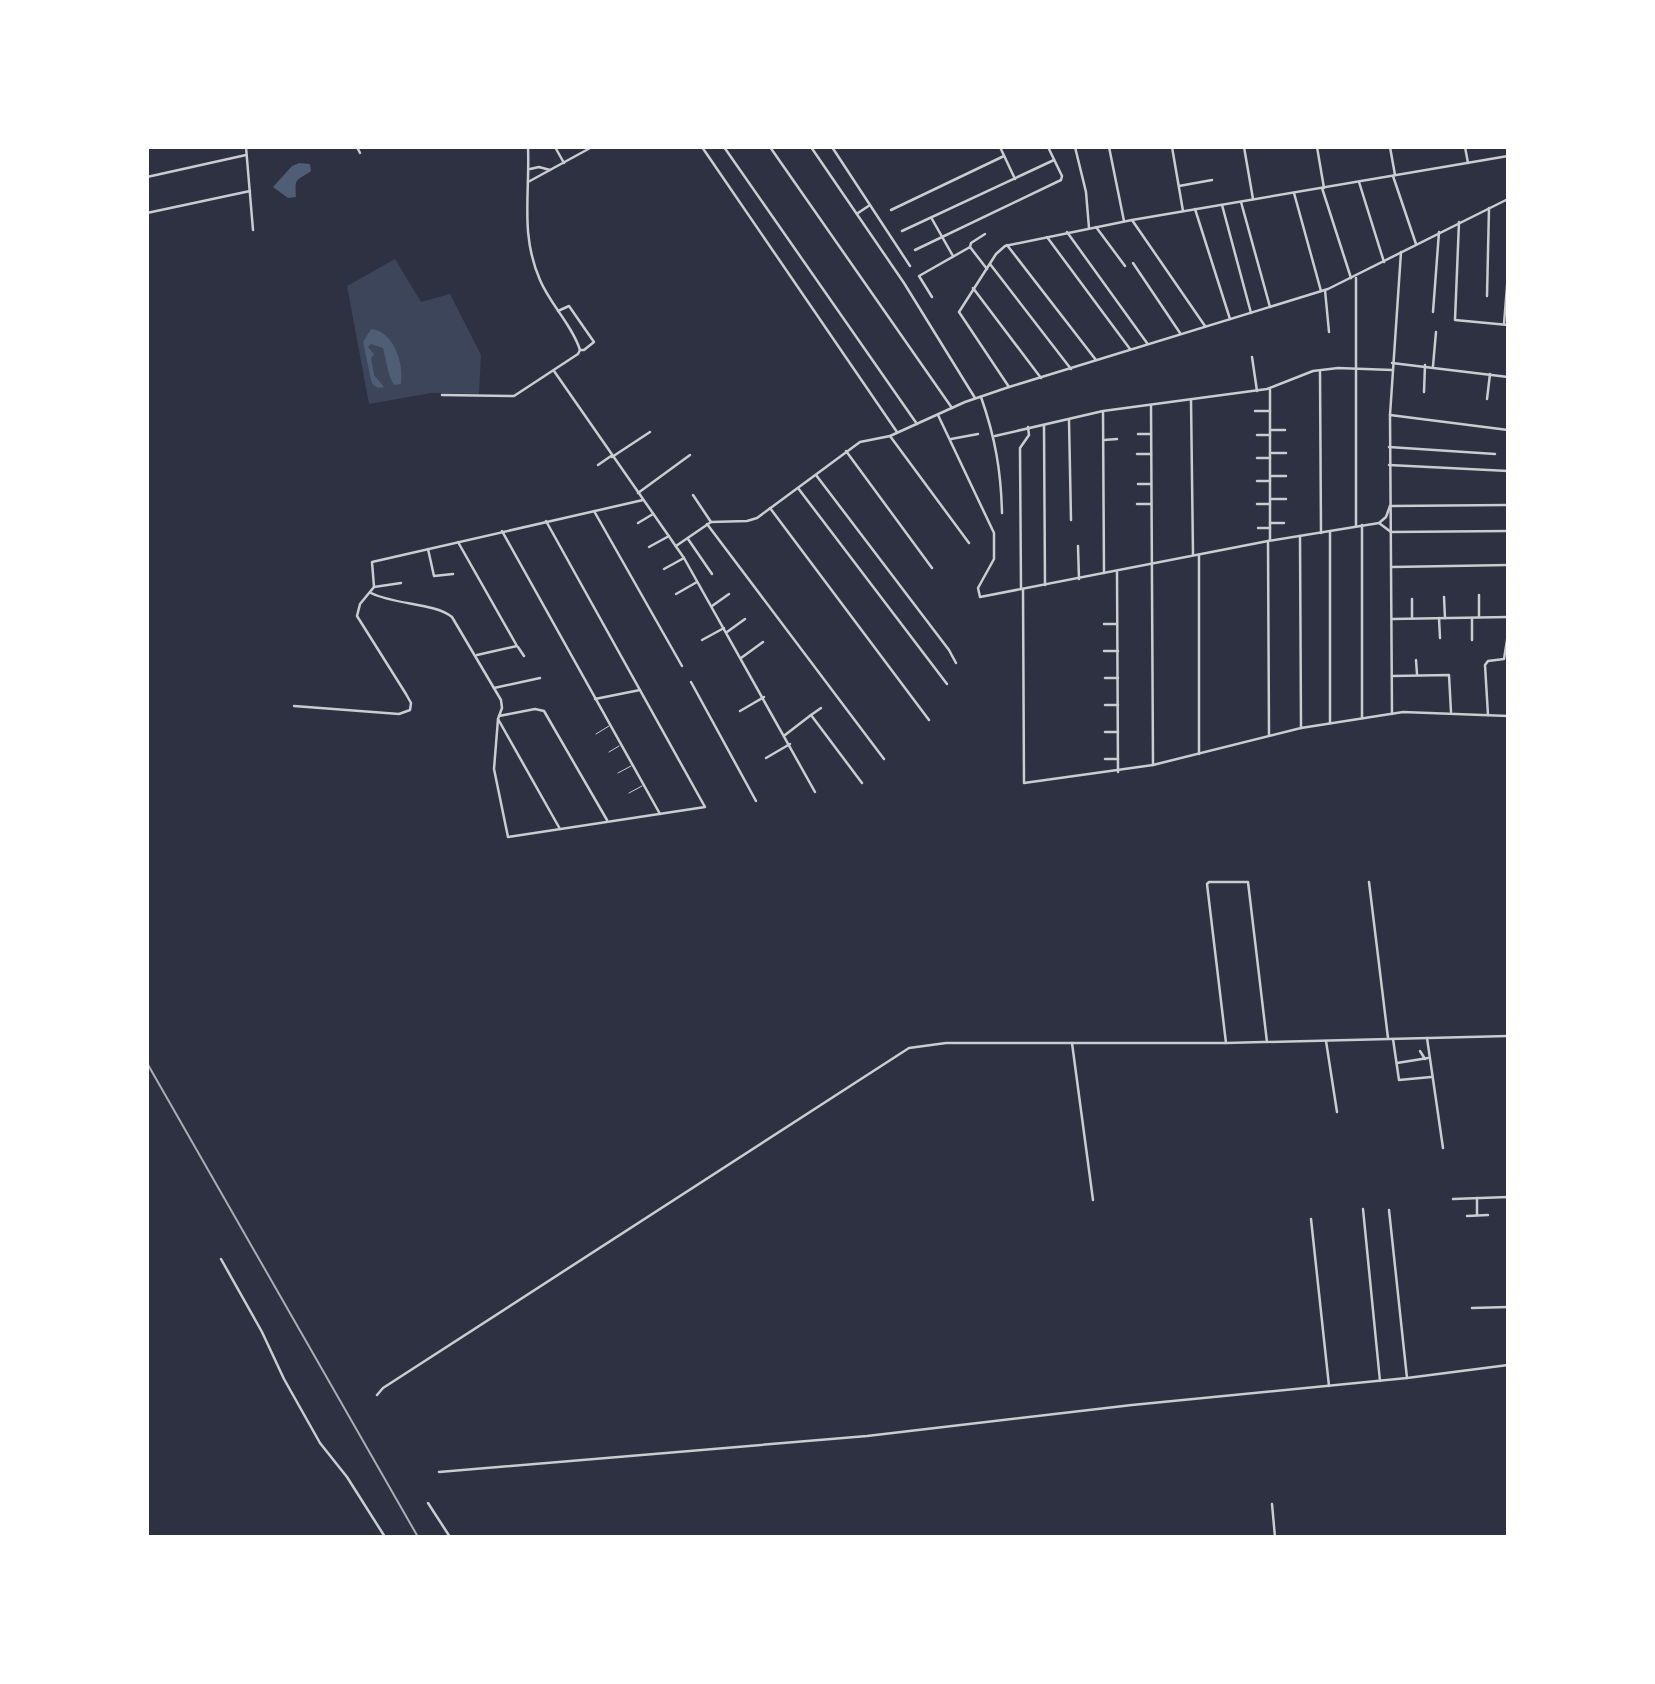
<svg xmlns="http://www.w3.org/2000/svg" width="1655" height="1684" viewBox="0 0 1655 1684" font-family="'Fira Sans Condensed',sans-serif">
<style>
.green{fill:#3c4559}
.water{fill:#4f5d75}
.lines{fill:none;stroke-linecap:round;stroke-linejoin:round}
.service{stroke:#caccd0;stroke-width:1}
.minor{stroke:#caccd0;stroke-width:2.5}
.tertiary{stroke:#caccd0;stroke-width:2.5}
.rail{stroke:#abadb3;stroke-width:2}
</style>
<rect width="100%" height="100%" fill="#2d3142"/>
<polygon class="green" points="395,259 421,302 450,294 481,355 479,394 431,393 369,404 347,286"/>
<g class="water">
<path d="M299,163L310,164L311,171C295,182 295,177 296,197L288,198L273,187L292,166Z"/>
<path d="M371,329C394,331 404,364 401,384L394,385C388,376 386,359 383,348L371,344L368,347L374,354L371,358L374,375L384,387L378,388L372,384L363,342Z"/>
</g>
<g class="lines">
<g class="service">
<polyline points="596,734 609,726"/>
<polyline points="609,752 619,746"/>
<polyline points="618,773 631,766"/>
<polyline points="629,793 642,786"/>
</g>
<g class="minor">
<polyline points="246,147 253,230"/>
<polyline points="357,147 360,153"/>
<polyline points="555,147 564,163"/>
<polyline points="702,147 897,432"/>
<polyline points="724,147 917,424"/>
<polyline points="770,147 952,408"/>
<polyline points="811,147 904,283 975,398"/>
<polyline points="832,147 910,266"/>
<polyline points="1000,147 1015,179"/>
<polyline points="1075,147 1086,192 1089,228"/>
<polyline points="1109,147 1124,221"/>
<polyline points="1172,147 1183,211"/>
<polyline points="1244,147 1253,199"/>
<polyline points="1317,147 1324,188"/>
<polyline points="1390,147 1395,175"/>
<polyline points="1465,147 1468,163"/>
<polyline points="530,169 539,167 550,170"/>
<polyline points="1393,176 1416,244"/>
<polyline points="147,177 246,155"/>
<polyline points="1359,182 1384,262"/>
<polyline points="1179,186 1212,180"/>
<polyline points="1322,188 1351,278"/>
<polyline points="1294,193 1321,291"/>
<polyline points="1241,202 1270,307"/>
<polyline points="1222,205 1251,313"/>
<polyline points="1195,209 1230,319"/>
<polyline points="891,210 1004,156"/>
<polyline points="147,213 250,191"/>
<polyline points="858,213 870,205"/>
<polyline points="932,219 953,256"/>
<polyline points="1132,220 1205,326"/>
<polyline points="1459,222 1455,320 1508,325"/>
<polyline points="1096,227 1125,266"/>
<polyline points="902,231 1054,160"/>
<polyline points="1067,232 1147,343"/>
<polyline points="1047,237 1130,349"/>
<polyline points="1007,245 1096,360"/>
<polyline points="970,247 971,243 985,234"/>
<polyline points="915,250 1061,180 1062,176 1048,147"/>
<polyline points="1133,263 1180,333"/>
<polyline points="990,264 1071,369"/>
<polyline points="1356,278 1356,526"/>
<polyline points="973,288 1041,378"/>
<polyline points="1325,290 1329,332"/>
<polyline points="1487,296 1489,208"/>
<polyline points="932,297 919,276 970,247 987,269"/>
<polyline points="558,311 569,306 594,342 584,350 580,350"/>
<polyline points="1433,312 1439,232"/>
<polyline points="1504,324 1508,274"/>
<polyline points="1252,357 1257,391"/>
<polyline points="1392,363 1508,377"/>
<polyline points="1433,366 1436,332"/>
<polyline points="554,371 684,558 815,792"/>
<polyline points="1320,372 1321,533"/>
<polyline points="1009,387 959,312 996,254 1005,246 1132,220 1508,156"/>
<polyline points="1270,390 1270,540"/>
<polyline points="1424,392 1425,365"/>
<path d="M442,395L514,396L578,354L580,350C572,325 550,304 540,280C520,234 530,195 528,147"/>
<path d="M981,397C995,437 1001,470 1002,513"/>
<polyline points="1487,399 1490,374"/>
<polyline points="1191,400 1193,554"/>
<polyline points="1151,405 1153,765"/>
<polyline points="1255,411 1270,411"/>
<polyline points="1103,412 1104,573"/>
<polyline points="938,415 994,533 994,559 978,588 980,597 1268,541 1379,523 1386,517 1390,506"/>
<polyline points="1390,415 1508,430"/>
<polyline points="1069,420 1071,520"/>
<polyline points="1044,426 1045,585"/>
<polyline points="1270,430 1285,430"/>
<polyline points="1138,434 1151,434"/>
<polyline points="1257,435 1270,435"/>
<polyline points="890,436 969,543"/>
<polyline points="995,436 1103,411 1267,389 1313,371 1338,368 1392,370"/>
<polyline points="951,439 978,434"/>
<polyline points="1104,440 1117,439"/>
<polyline points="1389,447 1495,454"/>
<polyline points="846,451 932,568"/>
<polyline points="1272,453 1286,453"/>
<polyline points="1137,454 1151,454"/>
<polyline points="612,457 650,432"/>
<polyline points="1257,458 1270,458"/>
<polyline points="598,465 611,456"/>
<polyline points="1389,465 1508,471"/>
<polyline points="816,475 949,650 956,663"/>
<polyline points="1271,476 1286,476"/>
<polyline points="1257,481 1270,481"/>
<polyline points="1138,484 1151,484"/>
<polyline points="798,488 947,684"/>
<polyline points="638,493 690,455"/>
<polyline points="693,495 711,522"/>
<polyline points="1271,499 1286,499"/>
<polyline points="1137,504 1151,504"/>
<polyline points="1257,504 1270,504"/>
<polyline points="1390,506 1508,505"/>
<polyline points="770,508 929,720"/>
<polyline points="594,511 682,666"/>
<polyline points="638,523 653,514"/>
<polyline points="1270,523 1284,523"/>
<polyline points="1379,523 1391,532 1508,531"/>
<polyline points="707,524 884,759"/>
<polyline points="1362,525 1362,718"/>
<polyline points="1258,528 1270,528"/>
<polyline points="502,531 660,814"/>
<polyline points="1330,532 1330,723"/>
<polyline points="1300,536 1301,728"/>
<polyline points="688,539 712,574"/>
<polyline points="1268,541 1269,735"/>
<polyline points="458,542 517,646 477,655"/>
<polyline points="676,546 711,522 747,521 757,518 860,442 890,436 965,402 1009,387 1328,289 1508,199"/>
<polyline points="1078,546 1079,579"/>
<polyline points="649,547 669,536"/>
<polyline points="428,549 434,576 453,574"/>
<polyline points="1199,555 1199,754"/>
<polyline points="1392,567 1508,565"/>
<polyline points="664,569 684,558"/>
<polyline points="1117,572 1118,772"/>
<polyline points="374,587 401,583"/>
<polyline points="1021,589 1020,448 1029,435 1028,427"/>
<polyline points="1023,589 1024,783 1153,765 1301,728 1403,712 1508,716"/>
<path d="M371,593C395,605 435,603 452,617L501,700L502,708L498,719L560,829"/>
<polyline points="676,594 697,582"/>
<polyline points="1444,597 1445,618"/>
<polyline points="1412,599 1412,618"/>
<polyline points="712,606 729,594"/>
<polyline points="1479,617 1479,595"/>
<polyline points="1439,618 1440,638"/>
<polyline points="1392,619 1508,617"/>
<polyline points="1104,624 1117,624"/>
<polyline points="727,632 745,619"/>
<polyline points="702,640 724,628"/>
<polyline points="1472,640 1472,618"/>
<polyline points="518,647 524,656"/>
<polyline points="1104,651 1118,651"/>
<polyline points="741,658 763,642"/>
<polyline points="1416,660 1417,674"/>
<polyline points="1392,676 1449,675 1451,712"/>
<polyline points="1105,678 1118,678"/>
<polyline points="691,682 756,801"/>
<polyline points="494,688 540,678"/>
<polyline points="595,699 640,690"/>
<polyline points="1105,705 1118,705"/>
<polyline points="294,706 399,714 410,710 411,703 406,694 357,616 360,604 374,587 372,562 643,500"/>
<polyline points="740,711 764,697"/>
<polyline points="1392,714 1390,415 1401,252"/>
<polyline points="811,715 821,708"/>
<polyline points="1488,715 1485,665 1488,661 1504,659 1508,634"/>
<polyline points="499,716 535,709 544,711 607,820"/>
<polyline points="498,719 494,769 508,837 705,807 546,521"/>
<polyline points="1105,732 1118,732"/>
<polyline points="785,735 811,715 862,783"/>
<polyline points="766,758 790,744"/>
<polyline points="1105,759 1118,759"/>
<polyline points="1369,882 1388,1038"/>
<polyline points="1427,1038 1443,1148"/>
<polyline points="1393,1039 1399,1080 1431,1077"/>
<polyline points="1326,1041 1337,1112"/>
<polyline points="1072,1043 1093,1200"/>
<polyline points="1226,1043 1207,884 1209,882 1248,882 1267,1042"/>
<polyline points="1420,1051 1425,1059"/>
<polyline points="1397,1063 1428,1058"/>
<polyline points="1477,1198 1477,1215"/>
<polyline points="1453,1199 1508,1197"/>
<polyline points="1363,1209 1380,1381"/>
<polyline points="1389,1210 1407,1378"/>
<polyline points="1467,1216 1488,1215"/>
<polyline points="1311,1219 1329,1386"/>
<polyline points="221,1259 262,1332 284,1379 320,1443 347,1477 385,1537"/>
<polyline points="1472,1308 1508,1307"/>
<polyline points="377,1395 383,1388 909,1048 946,1043 1226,1043 1508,1036"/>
<polyline points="439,1472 867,1436 1132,1405 1407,1378 1508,1365"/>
<polyline points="428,1503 450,1537"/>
<polyline points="1272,1504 1275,1537"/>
</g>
<polyline class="tertiary" points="528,182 592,147"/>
<polyline class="rail" points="147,1063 418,1537"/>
</g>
<rect width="1655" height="1684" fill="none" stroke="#ffffff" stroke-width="298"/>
</svg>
